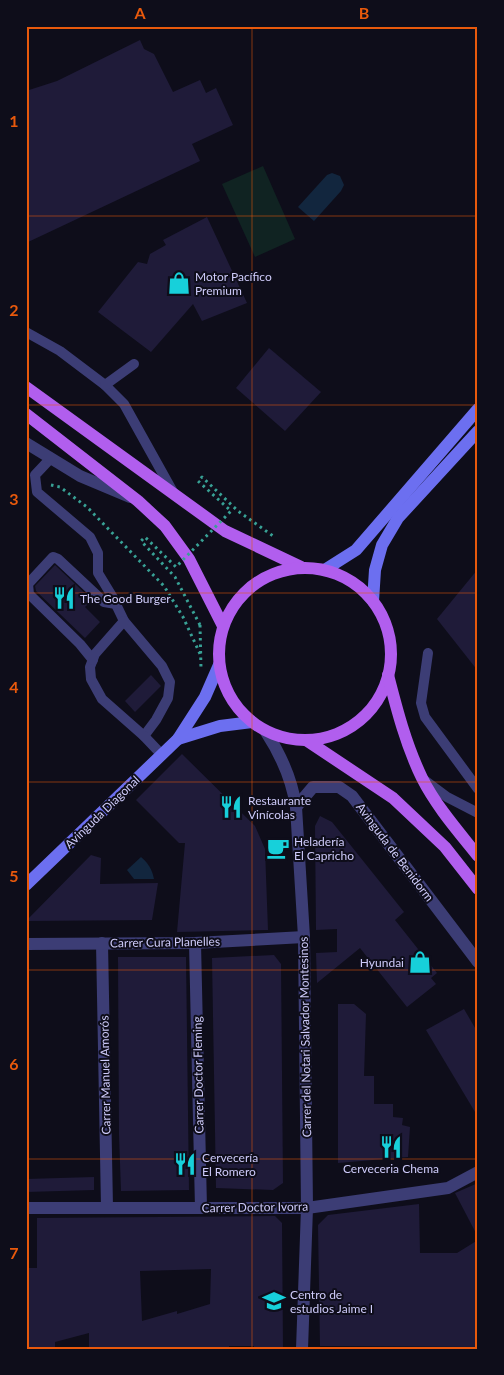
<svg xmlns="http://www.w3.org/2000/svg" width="504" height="1375" viewBox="0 0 504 1375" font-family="Lato,sans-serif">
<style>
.green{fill:#102322}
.water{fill:#12263e}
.building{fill:#1f1b39;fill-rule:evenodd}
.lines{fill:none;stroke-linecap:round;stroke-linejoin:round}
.path{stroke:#38a195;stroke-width:3;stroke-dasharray:2.5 4;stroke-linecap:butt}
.lane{stroke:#3c3d75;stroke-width:10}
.street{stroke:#3c3d75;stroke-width:12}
.secondary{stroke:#6c6ff0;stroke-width:12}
.primary{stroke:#b15eee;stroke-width:12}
.path-bridge{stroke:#38a195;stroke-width:3;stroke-dasharray:2.5 4;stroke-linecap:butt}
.grid{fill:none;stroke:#e8590c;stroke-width:1;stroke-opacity:0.55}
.labels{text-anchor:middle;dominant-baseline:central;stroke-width:4;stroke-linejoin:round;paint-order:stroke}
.poi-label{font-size:12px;fill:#cecbfa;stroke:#0e0d1a;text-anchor:start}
.street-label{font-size:12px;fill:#cecbfa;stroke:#0e0d1a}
.neatline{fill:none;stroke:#e8590c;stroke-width:2}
.grid-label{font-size:16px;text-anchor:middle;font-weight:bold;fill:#e8590c}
</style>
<rect width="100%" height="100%" fill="#0e0d1a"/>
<polygon class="green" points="263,166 295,239 255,257 222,184"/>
<g class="water">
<polygon points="332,173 340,176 344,185 341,191 314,221 298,207 327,175"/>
<path d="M141,857C148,863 152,869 154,879H134L127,870Z"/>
</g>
<g class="building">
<polygon points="140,40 144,49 154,54 173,92 200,80 206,93 216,88 233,125 192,144 200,161 26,243 26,91 57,81"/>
<polygon points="207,217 247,303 202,321 193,304 151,352 98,312 138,262 147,264 150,254 166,245 163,240"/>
<polygon points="269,348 321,392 285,431 236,388"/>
<polygon points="55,565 92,600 85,607 100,622 85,638 36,591 35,586"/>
<polygon points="478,569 478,671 437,619"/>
<polygon points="151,675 161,686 135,712 125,701"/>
<polygon points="182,754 255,826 265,849 268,930 177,932 185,843 179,843 136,800"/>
<polygon points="320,816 332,822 404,912 395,920 437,973 431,978 436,984 407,1007 360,948 317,983 316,953 337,952 337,929 316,930 315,826"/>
<polygon points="91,855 101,858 100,884 158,883 152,920 26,921"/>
<polygon points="274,955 281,964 283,1183 273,1190 216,1188 212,958"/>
<polygon points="118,957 186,957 189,1190 121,1191 119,1135"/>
<polygon points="338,1004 354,1004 366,1014 364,1076 374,1076 374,1104 393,1104 393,1117 403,1118 402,1125 410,1127 408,1157 338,1163"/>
<polygon points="464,1009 478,1033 478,1117 426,1030"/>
<polygon points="94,1177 94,1190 26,1192 26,1179"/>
<polygon points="478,1183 478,1237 455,1193"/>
<polygon points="419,1204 420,1253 457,1253 478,1240 478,1347 320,1346 318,1225 328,1215"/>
<path d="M275,1216L282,1223L283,1349H254V1346H229V1349H89V1333L55,1342V1349H26V1268H37V1218ZM211,1269L210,1304L177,1314V1311L142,1321L140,1271Z"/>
</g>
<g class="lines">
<g class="path">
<polyline points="51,485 60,487 87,507 164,586 183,617 201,656"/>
<polyline points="200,625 201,669"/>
</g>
<g class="lane">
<polyline points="26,332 60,351 105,385 124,404 173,492"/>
<polyline points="105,385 134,364"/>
<polyline points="51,458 35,475 37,492 90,537 98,553 98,573 112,596 124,621 162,666 170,682 168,698 156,720 144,736"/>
<polyline points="124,621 95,654 90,667 91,679 102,699 144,736 162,755"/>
<polyline points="428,653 421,703 425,717 478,789"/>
<polyline points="93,660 80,644 29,594 28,584 53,557 58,559 104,602 116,604"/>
<polyline points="423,779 447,797 478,813"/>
</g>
<g class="street">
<polyline points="26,443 80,476 130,497"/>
<path d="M266,732C281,755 292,779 296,807L304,937L307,1208L302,1349"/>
<polyline points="296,807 313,787 339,787 352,796 478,962"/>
<polyline points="102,943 107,1207"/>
<polyline points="195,943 201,1208"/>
<polyline points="26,944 195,943 304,937"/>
<polyline points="26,1208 307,1208 448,1188 478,1172"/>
</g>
<g class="secondary">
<polyline points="326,569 356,550 478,409"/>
<polyline points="373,601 375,570 382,545 398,518 478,431"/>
<polyline points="178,739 220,726 252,722"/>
<polyline points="26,885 178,739 205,697 219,665"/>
</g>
<g class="primary">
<polyline points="26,387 225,531 301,567"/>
<polyline points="26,414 138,501 165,526 189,559 223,626"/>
<circle cx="305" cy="654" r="86"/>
<path d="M388,675C397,710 406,745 422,778C436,806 458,831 478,856"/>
<polyline points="306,740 393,798 445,847 478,889"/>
</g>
<polyline class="path-bridge" points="200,625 175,577 141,541 145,537 176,567 231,511 198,481 202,477 238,511 273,536"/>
</g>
<path class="grid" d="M252,26V1349M26,216H478M26,405H478M26,593H478M26,782H478M26,970H478M26,1159H478"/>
<defs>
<symbol id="shop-bare" viewBox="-9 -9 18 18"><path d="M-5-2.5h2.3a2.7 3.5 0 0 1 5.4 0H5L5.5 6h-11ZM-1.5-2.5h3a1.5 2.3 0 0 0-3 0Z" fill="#17d0da" stroke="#0e0d1a" stroke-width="2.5" paint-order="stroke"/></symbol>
<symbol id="restaurant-bare" viewBox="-9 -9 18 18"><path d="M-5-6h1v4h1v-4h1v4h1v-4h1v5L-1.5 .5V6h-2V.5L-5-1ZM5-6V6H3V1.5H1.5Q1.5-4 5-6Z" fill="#17d0da" stroke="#0e0d1a" stroke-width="2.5" paint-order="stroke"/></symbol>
<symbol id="cafe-bare" viewBox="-9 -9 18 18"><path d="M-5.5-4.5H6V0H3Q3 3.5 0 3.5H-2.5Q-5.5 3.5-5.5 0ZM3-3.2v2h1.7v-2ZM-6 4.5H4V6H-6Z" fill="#17d0da" stroke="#0e0d1a" stroke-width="2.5" paint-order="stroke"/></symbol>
<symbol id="school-bare" viewBox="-9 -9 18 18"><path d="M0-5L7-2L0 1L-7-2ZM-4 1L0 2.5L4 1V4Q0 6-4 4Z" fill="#17d0da" stroke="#0e0d1a" stroke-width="2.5" paint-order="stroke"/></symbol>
</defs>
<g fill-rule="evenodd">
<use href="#shop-bare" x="163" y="267" width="32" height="32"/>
<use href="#restaurant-bare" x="48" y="582" width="32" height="32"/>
<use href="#restaurant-bare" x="215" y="791" width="32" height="32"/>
<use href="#cafe-bare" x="262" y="832" width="32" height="32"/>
<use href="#shop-bare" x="404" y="946" width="32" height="32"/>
<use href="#restaurant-bare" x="375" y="1131" width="32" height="32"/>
<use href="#restaurant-bare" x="169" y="1148" width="32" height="32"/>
<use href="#school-bare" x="258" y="1285" width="32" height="32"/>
</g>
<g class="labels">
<g class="poi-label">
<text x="195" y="276">Motor Pacífico<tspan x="195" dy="14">Premium</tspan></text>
<text x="80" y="598">The Good Burger</text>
<text x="248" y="800">Restaurante<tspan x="248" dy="14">Vinícolas</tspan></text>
<text x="294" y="841">Heladería<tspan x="294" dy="14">El Capricho</tspan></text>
<text x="404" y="962" text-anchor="end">Hyundai</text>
<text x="202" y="1157">Cervecería<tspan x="202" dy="14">El Romero</tspan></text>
<text x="391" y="1168" text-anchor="middle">Cerveceria Chema</text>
<text x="290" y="1294">Centro de<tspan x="290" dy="14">estudios Jaime I</tspan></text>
</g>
<g class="street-label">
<text transform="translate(102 812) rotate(-44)">Avinguda Diagonal</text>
<text transform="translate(395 852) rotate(53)">Avinguda de Benidorm</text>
<text transform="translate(165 942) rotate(-1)">Carrer Cura Planelles</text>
<text transform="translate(305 1037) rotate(-91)">Carrer del Notari Salvador Montesinos</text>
<text transform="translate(105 1075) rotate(-91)">Carrer Manuel Amorós</text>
<text transform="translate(198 1075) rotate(-91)">Carrer Doctor Fleming</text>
<text transform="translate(255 1207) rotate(-1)">Carrer Doctor Ivorra</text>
</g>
</g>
<rect width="504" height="1375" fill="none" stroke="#0e0d1a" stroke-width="55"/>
<rect x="28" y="28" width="448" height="1320" class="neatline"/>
<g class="grid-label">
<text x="140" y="19">A</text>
<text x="364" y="19">B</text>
<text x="14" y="127">1</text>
<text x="14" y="316">2</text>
<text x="14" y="505">3</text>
<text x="14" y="693">4</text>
<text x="14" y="882">5</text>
<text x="14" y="1070">6</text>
<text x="14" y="1259">7</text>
</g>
</svg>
